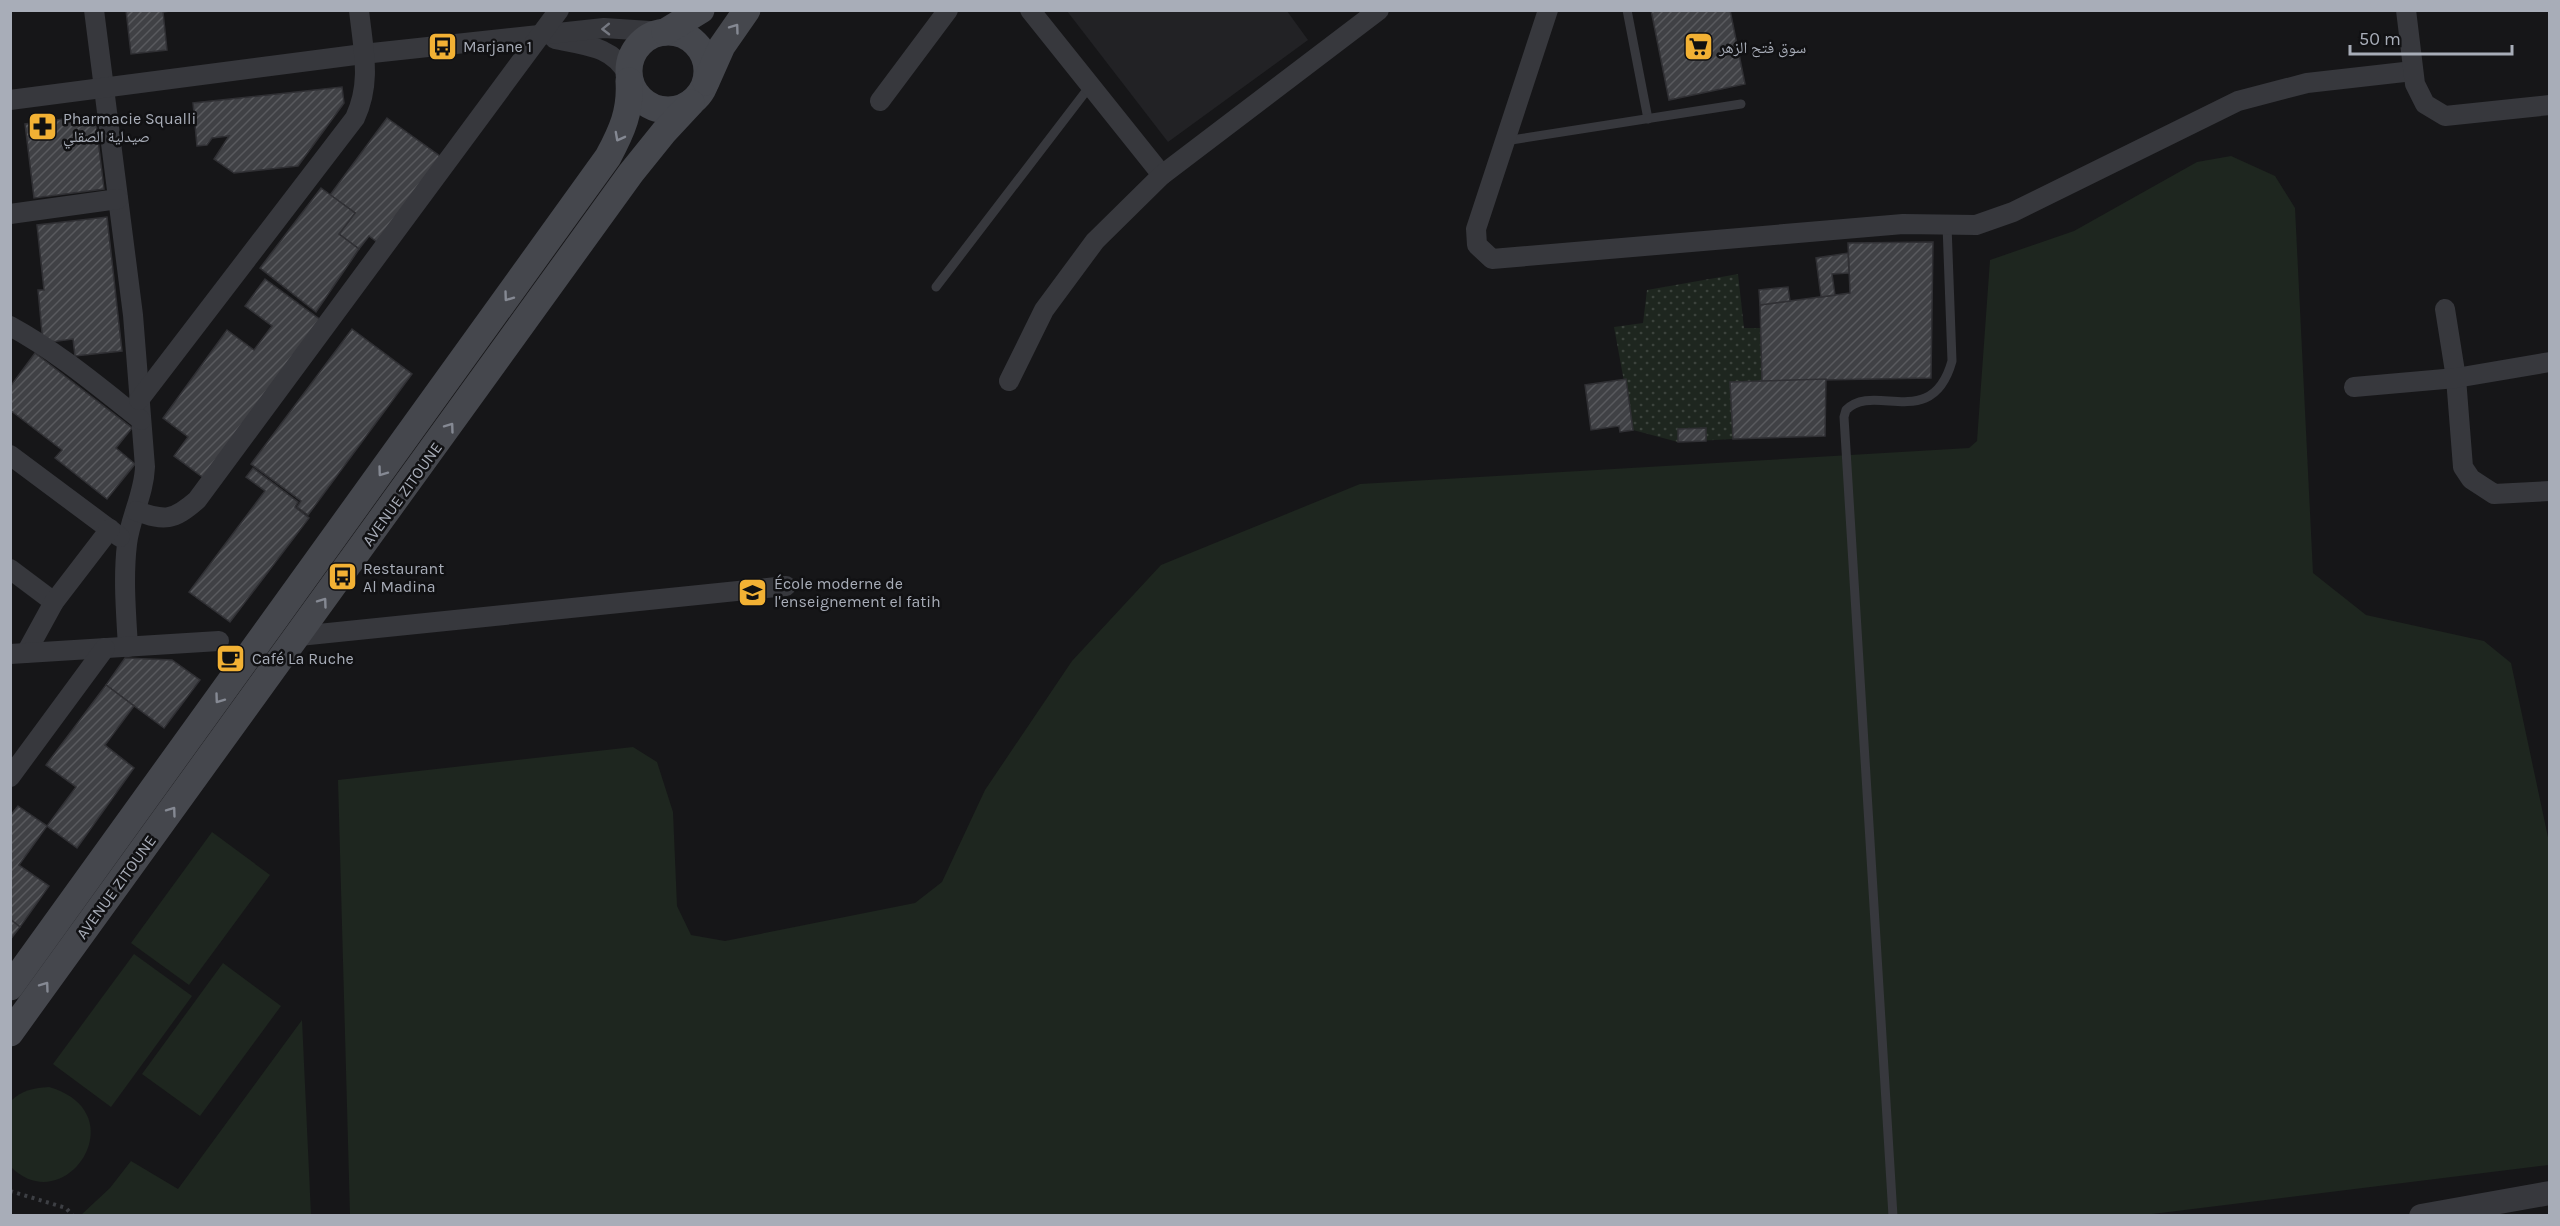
<svg xmlns="http://www.w3.org/2000/svg" width="2560" height="1226" viewBox="0 0 2560 1226" font-family="Karla,'Noto Naskh Arabic',sans-serif">
<style>
.built{fill:#222225}
.green{fill:#1e261f}
.garden{fill:url(#garden-dots)}
.building{fill:url(#building-hatch);stroke:#303034;stroke-width:1.5}
.lines{fill:none;stroke-linecap:round;stroke-linejoin:round}
.path{stroke:#3d3f44;stroke-width:4;stroke-dasharray:3 4.5;stroke-linecap:butt}
.service{stroke:#37383d;stroke-width:9}
.minor{stroke:#37383d;stroke-width:20}
.tertiary{stroke:#37383d;stroke-width:24}
.secondary{stroke:#45474d;stroke-width:27}
.oneway{stroke:#858993}
.oneway2{stroke:#757881}
.labels{text-anchor:middle;dominant-baseline:central;stroke-width:5;stroke-linejoin:round;paint-order:stroke}
.poi-label{font-size:16px;fill:#a8adb8;stroke:#111113;text-anchor:start}
.street-label{font-size:16px;fill:#a8adb8;stroke:#111113}
</style>
<defs>
<pattern id="garden-dots" width="8" height="8" patternUnits="userSpaceOnUse" patternTransform="scale(1.5)"><rect width="8" height="8" fill="#1e261f"/><path d="M2 2h.1M6 6h.1" fill="none" stroke="#3c433d" stroke-width="1.8" stroke-linecap="round"/></pattern>
<pattern id="building-hatch" width="6" height="6" patternUnits="userSpaceOnUse" patternTransform="scale(1.5)"><rect width="6" height="6" fill="#404145"/><path d="M-1 1l2-2M0 6l6-6M5 7l2-2" fill="none" stroke="#595a5e"/></pattern>
</defs>
<rect width="100%" height="100%" fill="#161618"/>
<polygon class="built" points="1067,11 1287,11 1308,40 1168,142"/>
<g class="green">
<polygon points="2231,156 2275,176 2295,208 2313,573 2366,615 2484,641 2511,663 2549,842 2549,1165 2136,1216 350,1215 338,780 633,747 657,762 673,812 677,906 691,935 725,941 915,903 942,882 985,790 1072,661 1161,565 1360,484 1969,448 1977,441 1990,260 2074,231 2197,162"/>
<polygon points="212,832 270,875 189,985 131,943"/>
<polygon points="134,954 192,996 111,1107 53,1064"/>
<polygon points="223,963 281,1006 200,1116 142,1074"/>
<polygon points="302,1020 311,1215 81,1215 110,1188 131,1161 178,1189"/>
<path d="M49,1087C138,1113 65,1221 11,1167V1101C22,1090 34,1088 49,1087Z"/>
</g>
<polygon class="garden" points="1738,274 1744,328 1760,328 1762,381 1730,383 1733,439 1678,442 1633,430 1614,327 1643,323 1647,290"/>
<g class="building">
<polygon points="126,10 177,10 163,12 167,50 131,54"/>
<polygon points="1651,10 1730,10 1745,84 1669,100"/>
<polygon points="342,87 344,103 298,166 234,173 214,159 229,136 212,138 207,145 197,146 193,103"/>
<polygon points="95,115 104,189 34,198 25,124"/>
<polygon points="387,118 444,159 381,245 369,236 359,249 339,234 355,213 330,195"/>
<polygon points="321,188 355,213 339,234 359,249 316,312 260,268"/>
<polygon points="107,217 122,351 75,356 73,339 43,343 38,290 44,290 37,225"/>
<polygon points="1933,242 1931,378 1762,381 1760,305 1850,293 1848,243"/>
<polygon points="1848,253 1849,273 1832,274 1835,295 1821,297 1816,258"/>
<polygon points="265,279 322,321 205,479 174,456 188,437 163,418 227,330 254,350 272,326 245,306"/>
<polygon points="1788,287 1790,301 1760,305 1759,290"/>
<polygon points="352,329 412,374 308,515 297,507 301,501 251,464"/>
<polygon points="35,353 132,428 116,448 135,464 107,499 55,458 62,450 10,410 10,387"/>
<polygon points="1626,379 1633,430 1620,432 1619,426 1591,430 1585,385"/>
<polygon points="1826,379 1825,436 1733,439 1730,382"/>
<polygon points="1706,428 1706,441 1678,442 1678,429"/>
<polygon points="253,468 298,502 295,507 309,518 230,622 189,592 265,491 246,477"/>
<polygon points="125,658 172,660 200,680 164,728 106,685"/>
<polygon points="106,685 134,706 105,745 134,768 77,848 47,826 76,787 46,765"/>
<polygon points="18,806 47,826 19,865 49,886 20,927 10,919 10,816"/>
<polygon points="10,919 20,927 10,940"/>
</g>
<g class="lines">
<polyline class="path" points="10,1191 66,1208 73,1216"/>
<g class="service">
<polyline points="1627,10 1648,119"/>
<polyline points="1505,141 1741,104"/>
<polyline points="936,287 1090,86"/>
<path d="M1893,1216L1844,417L1846,410C1874,381 1932,433 1952,361L1947,225"/>
</g>
<g class="minor">
<path d="M94,10L133,315L145,467C144,494 130,518 127,544C123,578 126,612 128,647"/>
<polyline points="1030,10 1162,175"/>
<polyline points="1548,10 1476,229 1477,245 1492,259 1903,224 1976,225 2013,212 2238,101 2307,83 2413,71"/>
<polyline points="2406,10 2415,84 2425,104 2445,116 2550,105"/>
<path d="M555,39C584,45 613,46 628,75"/>
<polyline points="10,100 363,54 604,28 665,32"/>
<polyline points="880,101 948,10"/>
<polyline points="10,214 118,199"/>
<polyline points="2445,309 2456,378 2463,467 2471,479 2494,494 2550,491"/>
<path d="M10,326C58,352 99,387 141,420"/>
<polyline points="1009,381 1044,310 1095,241 1162,175 1379,10"/>
<polyline points="2354,387 2456,378 2550,362"/>
<path d="M139,400L355,118C372,82 363,49 359,10"/>
<polyline points="10,455 120,537"/>
<path d="M136,511C165,521 173,521 197,500L559,10"/>
<polyline points="10,569 54,602"/>
<polyline points="299,636 786,586"/>
<polyline points="26,653 54,602 110,529"/>
<polyline points="10,654 219,641"/>
<polyline points="10,777 105,648"/>
</g>
<polyline class="tertiary" points="2421,1216 2550,1193"/>
<g class="secondary">
<circle cx="668" cy="71" r="39"/>
<polyline points="665,32 701,10"/>
<polyline points="706,82 722,46 747,10"/>
<path d="M10,987L608,157C622,131 631,111 629,81"/>
<polyline points="10,1033 631,173 664,132 691,103"/>
</g>
</g>
<defs><path id="oneway-chevron" d="M-2-3.5L2.5 0L-2 3.5" fill="none" stroke-width="1.6" stroke-linecap="round" stroke-linejoin="round" transform="scale(1.5)"/></defs>
<g class="oneway">
<use href="#oneway-chevron" transform="translate(735 28) rotate(-54)"/>
<use href="#oneway-chevron" transform="translate(619 137) rotate(118)"/>
<use href="#oneway-chevron" transform="translate(508 297) rotate(126)"/>
<use href="#oneway-chevron" transform="translate(450 427) rotate(-54)"/>
<use href="#oneway-chevron" transform="translate(382 472) rotate(126)"/>
<use href="#oneway-chevron" transform="translate(323 602) rotate(-54)"/>
<use href="#oneway-chevron" transform="translate(219 699) rotate(126)"/>
<use href="#oneway-chevron" transform="translate(172 811) rotate(-54)"/>
<use href="#oneway-chevron" transform="translate(45 986) rotate(-54)"/>
</g>
<use class="oneway2" href="#oneway-chevron" transform="translate(606 29) rotate(179)"/>
<defs>
<symbol id="bus-square" viewBox="-11 -11 22 22"><rect x="-9" y="-9" width="18" height="18" rx="4" fill="#f2b134" stroke="#111113"/><path d="M-5-6H5V4H4V6H2V4H-2V6H-4V4H-5ZM-3.5-4V0h7V-4ZM-3.5 1.2v1.5H-2V1.2ZM2 1.2v1.5H3.5V1.2Z" fill="#111"/></symbol>
<symbol id="supermarket-square" viewBox="-11 -11 22 22"><rect x="-9" y="-9" width="18" height="18" rx="4" fill="#f2b134" stroke="#111113"/><path d="M-6-5.5h2.5l.6 2H6L4.5 2H-2.5L-4.4-4H-6ZM-1.5 3.2a1.3 1.3 0 1 0 .1 0ZM3 3.2a1.3 1.3 0 1 0 .1 0Z" fill="#111"/></symbol>
<symbol id="pharmacy-square" viewBox="-11 -11 22 22"><rect x="-9" y="-9" width="18" height="18" rx="4" fill="#f2b134" stroke="#111113"/><path d="M-2-6h4v4h4v4h-4v4h-4v-4h-4v-4h4Z" fill="#111"/></symbol>
<symbol id="school-square" viewBox="-11 -11 22 22"><rect x="-9" y="-9" width="18" height="18" rx="4" fill="#f2b134" stroke="#111113"/><path d="M0-5L7-2L0 1L-7-2ZM-4 1L0 2.5L4 1V4Q0 6-4 4Z" fill="#111"/></symbol>
<symbol id="cafe-square" viewBox="-11 -11 22 22"><rect x="-9" y="-9" width="18" height="18" rx="4" fill="#f2b134" stroke="#111113"/><path d="M-5.5-4.5H6V0H3Q3 3.5 0 3.5H-2.5Q-5.5 3.5-5.5 0ZM3-3.2v2h1.7v-2ZM-6 4.5H4V6H-6Z" fill="#111"/></symbol>
</defs>
<g fill-rule="evenodd">
<use href="#bus-square" x="426" y="30" width="33" height="33"/>
<use href="#supermarket-square" x="1682" y="30" width="33" height="33"/>
<use href="#pharmacy-square" x="26" y="110" width="33" height="33"/>
<use href="#bus-square" x="326" y="560" width="33" height="33"/>
<use href="#school-square" x="736" y="576" width="33" height="33"/>
<use href="#cafe-square" x="214" y="642" width="33" height="33"/>
</g>
<g class="labels">
<g class="poi-label">
<text x="463" y="46">Marjane 1</text>
<text x="1719" y="47">سوق فتح الزهر</text>
<text x="63" y="118">Pharmacie Squalli<tspan x="63" dy="18">صيدلية الصقلي</tspan></text>
<text x="363" y="568">Restaurant<tspan x="363" dy="18">Al Madina</tspan></text>
<text x="774" y="583">École moderne de<tspan x="774" dy="18">l'enseignement el fatih</tspan></text>
<text x="252" y="658">Café La Ruche</text>
</g>
<g class="street-label">
<text transform="translate(402 494) rotate(-54)">AVENUE ZITOUNE</text>
<text transform="translate(116 887) rotate(-54)">AVENUE ZITOUNE</text>
</g>
</g>
<rect width="2560" height="1226" fill="none" stroke="#a8adb8" stroke-width="24"/>
<path d="M2350 45v9h162v-9" fill="none" stroke="#a8adb8" stroke-width="3"/>
<text x="2359" y="45" font-size="18" fill="#a8adb8" stroke="#111113" stroke-width="4.5" paint-order="stroke">50 m</text>
</svg>
